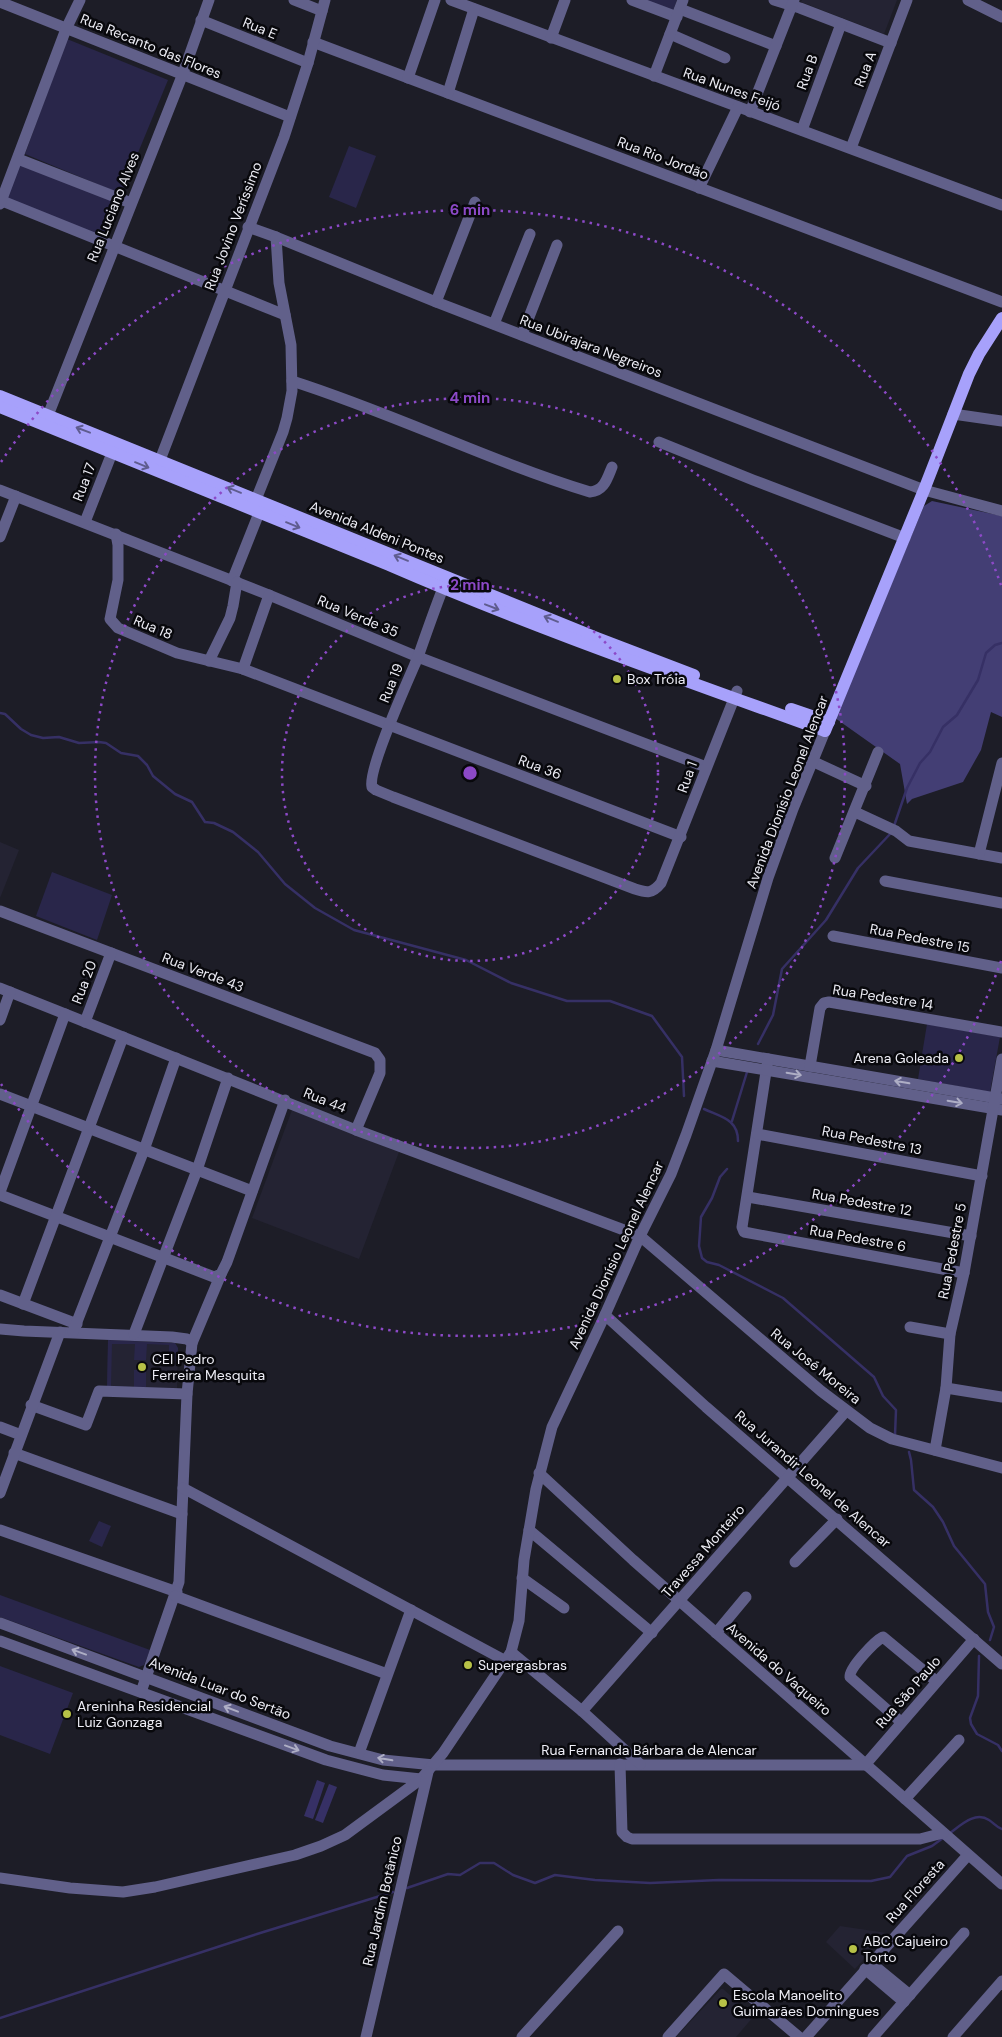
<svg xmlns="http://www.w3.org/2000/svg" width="1002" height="2037" viewBox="0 0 1002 2037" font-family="'DM Sans',sans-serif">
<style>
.built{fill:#242333}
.green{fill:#29264a}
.forest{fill:#433e74}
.water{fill:#363065}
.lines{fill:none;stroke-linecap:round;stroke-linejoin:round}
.stream{stroke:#363065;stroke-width:2.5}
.minor{stroke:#61608a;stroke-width:11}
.major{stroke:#a7a1fb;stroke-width:12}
.oneway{stroke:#5f5c8f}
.oneway2{stroke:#aeaec5}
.ring{fill:none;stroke:#8c49c7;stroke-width:2.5;stroke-dasharray:2.5 5}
.poi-dot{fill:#b7c147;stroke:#08080c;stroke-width:2}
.labels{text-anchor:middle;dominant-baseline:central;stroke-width:5;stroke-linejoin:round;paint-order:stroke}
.street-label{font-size:14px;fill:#ededf5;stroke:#08080c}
.poi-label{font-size:14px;fill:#ededf5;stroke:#08080c;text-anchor:start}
.centre{fill:#8c49c7;stroke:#08080c;stroke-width:2.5}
.ring-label{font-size:15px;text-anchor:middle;font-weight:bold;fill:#8c49c7;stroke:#08080c;stroke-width:5;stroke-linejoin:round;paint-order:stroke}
</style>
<rect width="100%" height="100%" fill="#1d1d27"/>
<g class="built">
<polygon points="802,0 897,0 884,34 801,2"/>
<polygon points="0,842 19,850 0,898"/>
<polygon points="292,1110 399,1152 359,1259 252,1218"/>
<polygon points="108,1340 175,1343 178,1348 177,1390 107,1387"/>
<polygon points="840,1926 887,1933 855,1969 826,1942"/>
<polygon points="721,1989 723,1989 754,2016 736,2037 676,2037"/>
</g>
<g class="green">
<polygon points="641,0 677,0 673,11"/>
<polygon points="67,39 168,80 121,194 25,154"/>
<polygon points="349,146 376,156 356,208 329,197"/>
<polygon points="20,162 120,202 105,238 6,198"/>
<polygon points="52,872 112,895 97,940 36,916"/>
<polygon points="927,1024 1000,1037 990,1092 918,1079"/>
<polygon points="108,1340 175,1343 178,1348 178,1361 169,1361 169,1345 147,1344 146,1360 134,1360 135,1344 112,1344 111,1386 134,1387 134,1370 146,1370 146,1387 107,1387"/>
<polygon points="99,1521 111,1526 102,1547 89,1541"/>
<polygon points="0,1595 150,1650 144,1665 139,1667 0,1617"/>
<polygon points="0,1666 73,1693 50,1754 0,1735"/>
</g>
<polygon class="forest" points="932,501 1002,516 1002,717 991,712 981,750 963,782 912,799 907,804 900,764 835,718 924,506"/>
<g class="water">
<polygon points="317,1780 325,1783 313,1819 304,1816"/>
<polygon points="329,1784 337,1787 323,1823 315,1820"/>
</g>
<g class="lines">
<g class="stream">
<polyline points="0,713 5,714 21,729 31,735 43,738 59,737 79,743 99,742 106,743 121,753 138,756 147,765 153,776 175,794 192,802 205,822 214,823 233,832 258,852 285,884 315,908 354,930 466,960 511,983 567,1001 610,1001 652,1016 682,1057 684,1096"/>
<polyline points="894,826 907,788 920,763 930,752 943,727 957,715 978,680 986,653 995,645 1002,643"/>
<polyline points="758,1044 773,1015 782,969 826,920 858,868 891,833"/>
<path d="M704,1109C721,1117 738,1119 738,1141"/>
<polyline points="732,1121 747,1072"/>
<polyline points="727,1169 720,1177 712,1198 701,1217 699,1246 702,1258 707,1262 719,1265 783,1298 874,1377 883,1396 896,1410 895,1435"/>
<polyline points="909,1452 911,1460 914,1490 933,1507 943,1522 954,1546 985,1584 988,1612 994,1627 990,1640"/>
<polyline points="979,1656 978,1696 970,1718 971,1724 977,1734 998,1745 1002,1751"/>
<path d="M950,1833C961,1825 975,1811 989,1820C994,1823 996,1827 1002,1829"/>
<polyline points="407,1888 448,1874 460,1875 480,1863 494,1863 513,1875 535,1883 555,1875 595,1880 650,1883 719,1880 871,1881 890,1877 907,1856 932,1846 943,1838"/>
<polyline points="0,2018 257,1934 393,1892"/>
</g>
<g class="minor">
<polyline points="294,0 322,11"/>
<polyline points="451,0 1002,205"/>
<polyline points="632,0 677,17"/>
<polyline points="774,0 800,8 891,43"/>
<polyline points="968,0 1002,17"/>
<polyline points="0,2 290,117"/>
<polyline points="680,9 776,46"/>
<polyline points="201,20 308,63"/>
<polyline points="670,34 725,58"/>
<polyline points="551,38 565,0"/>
<polyline points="313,42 1002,302"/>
<polyline points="654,76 683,0"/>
<polyline points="408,78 435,0"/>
<polyline points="448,93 474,9"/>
<polyline points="750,112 794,0"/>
<polyline points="802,130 841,24"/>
<polyline points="851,148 907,0"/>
<polyline points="18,159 131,203"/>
<polyline points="699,188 738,107"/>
<polyline points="0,200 285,315"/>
<polyline points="0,204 66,29 80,0"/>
<polyline points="248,227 276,237 436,302 924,490 1002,511"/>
<polyline points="436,302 475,202"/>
<polyline points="494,324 530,234"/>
<polyline points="522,335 557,245"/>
<path d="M292,381C393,413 489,461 590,492C604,491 607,479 612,467"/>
<polyline points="953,414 1002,421"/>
<polyline points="45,423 182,76 209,0"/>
<polyline points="659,442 753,480 905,538"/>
<polyline points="160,460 284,137 308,63 325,0"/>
<polyline points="0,490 269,595 418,657 706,767"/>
<polyline points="253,507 283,432 287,418 292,391 291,345 279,283 276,237"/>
<polyline points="85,522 112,453"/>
<polyline points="116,534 118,545 118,580 110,619 118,628 177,653 243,669 681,837"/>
<polyline points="0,537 16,496"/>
<polyline points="232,581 263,503"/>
<path d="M443,588C434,611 426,634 418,657C409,678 367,771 372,787L376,790L393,797L635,889C647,893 652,894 661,883L737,691"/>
<polyline points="209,661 230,618 233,606 237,582"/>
<polyline points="243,669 269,595"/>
<polyline points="814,762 866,786"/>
<polyline points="855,812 896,831 909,841 1002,858"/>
<polyline points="979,854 1002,763"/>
<polyline points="835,858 878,752"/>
<polyline points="885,881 1002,903"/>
<polyline points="0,911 375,1053 380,1060 380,1073 356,1130"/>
<polyline points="833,936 1002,968"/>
<polyline points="0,988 356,1130 640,1236 821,1391 870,1428 892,1439 1002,1468"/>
<polyline points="0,1020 10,992"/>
<polyline points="85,1022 111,953"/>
<polyline points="716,1050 1002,1099"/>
<polyline points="768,1059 742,1227 744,1232 964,1273"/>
<polyline points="712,1061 1002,1110"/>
<polyline points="810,1066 820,1008 824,1003 829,1002 1002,1032"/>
<polyline points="0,1094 252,1191"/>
<polyline points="757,1134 982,1176"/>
<polyline points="0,1192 65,1014"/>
<polyline points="0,1195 214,1277 221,1274 227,1262 285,1100"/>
<polyline points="748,1197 971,1236"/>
<polyline points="0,1295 77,1324"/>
<polyline points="23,1304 123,1037"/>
<polyline points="605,1315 706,1407 1002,1664"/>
<polyline points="910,1327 950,1334"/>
<polyline points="0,1329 24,1331 172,1337 187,1339 192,1343 187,1394 179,1582 141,1692"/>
<polyline points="73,1332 144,1150 176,1058"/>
<polyline points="134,1334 197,1170 228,1078"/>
<polyline points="192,1343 221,1274"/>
<polyline points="946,1388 1002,1397"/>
<polyline points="31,1405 86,1425 99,1391 187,1394"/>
<polyline points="0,1427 21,1435"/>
<polyline points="935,1450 946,1388 950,1334 964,1273 1002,1059"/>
<polyline points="14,1453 182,1514"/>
<polyline points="539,1473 633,1560 1002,1884"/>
<polyline points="183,1488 506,1661"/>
<polyline points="0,1493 60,1332"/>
<polyline points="0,1530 177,1592"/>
<polyline points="529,1530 652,1633"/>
<polyline points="795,1562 837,1519"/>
<polyline points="522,1578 564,1608"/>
<polyline points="175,1596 387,1674"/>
<polyline points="0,1623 330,1746 383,1760 434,1765 865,1765 974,1639"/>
<polyline points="716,1633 746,1597"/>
<polyline points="0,1641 326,1760 383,1775 421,1779"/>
<polyline points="511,1652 582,1711 640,1764"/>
<polyline points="582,1711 846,1411"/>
<path d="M901,1722L850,1677C849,1668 875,1641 883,1637L936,1681"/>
<polyline points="359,1753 411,1610"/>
<polyline points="620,1764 622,1832 627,1837 632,1839 920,1839 943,1833"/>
<polyline points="905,1799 959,1740"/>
<polyline points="0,1878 70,1888 123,1892 155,1887 295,1855 321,1846 345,1835 421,1779 443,1753 511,1652 519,1621 524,1560 536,1489 552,1427 605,1315 640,1236 671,1174 686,1135 716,1050 768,878 793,809 825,731"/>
<polyline points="871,1963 910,1995"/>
<polyline points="865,1969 904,2002"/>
<polyline points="366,2037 428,1772"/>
<polyline points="522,2037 618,1931"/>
<polyline points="668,2037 724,1974 799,2037"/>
<polyline points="806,2037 968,1855"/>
<polyline points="873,2037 964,1933"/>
<polyline points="953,2037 1002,1981"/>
</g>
<g class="major">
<polyline points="0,396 597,638 694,675"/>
<path d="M0,407L389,565C532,627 679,678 825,731L924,490L969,374L979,354L1002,318"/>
<polyline points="791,709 829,722"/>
</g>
</g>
<defs><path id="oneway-shaft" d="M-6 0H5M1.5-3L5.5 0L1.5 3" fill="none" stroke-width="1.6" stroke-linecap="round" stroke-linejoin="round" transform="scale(1.25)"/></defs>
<g class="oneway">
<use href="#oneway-shaft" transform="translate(83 430) rotate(-159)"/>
<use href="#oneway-shaft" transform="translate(142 465) rotate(22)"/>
<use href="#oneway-shaft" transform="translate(234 490) rotate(-158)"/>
<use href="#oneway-shaft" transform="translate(293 525) rotate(22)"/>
<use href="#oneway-shaft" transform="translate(401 558) rotate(-158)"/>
<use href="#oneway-shaft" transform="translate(492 607) rotate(21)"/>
<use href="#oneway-shaft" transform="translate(551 619) rotate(-158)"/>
</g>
<g class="oneway2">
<use href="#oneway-shaft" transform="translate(794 1074) rotate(10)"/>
<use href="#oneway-shaft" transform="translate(902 1082) rotate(-170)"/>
<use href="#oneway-shaft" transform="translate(955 1102) rotate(10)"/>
<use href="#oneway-shaft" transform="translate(79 1652) rotate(-160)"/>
<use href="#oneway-shaft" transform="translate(231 1709) rotate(-159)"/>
<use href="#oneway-shaft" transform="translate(292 1748) rotate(20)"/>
<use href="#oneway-shaft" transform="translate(385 1759) rotate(-170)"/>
</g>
<g class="ring">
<circle cx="470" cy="773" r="188"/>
<circle cx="470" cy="773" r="375"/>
<path d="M1001 961A563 563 0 0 1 1 1084M1 462A563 563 0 0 1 1001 585"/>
</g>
<g class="poi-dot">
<circle cx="617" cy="679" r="5"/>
<circle cx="959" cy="1058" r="5"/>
<circle cx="142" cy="1367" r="5"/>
<circle cx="468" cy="1665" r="5"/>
<circle cx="67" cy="1714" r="5"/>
<circle cx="853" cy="1949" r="5"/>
<circle cx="723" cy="2003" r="5"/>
</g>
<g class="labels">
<g class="street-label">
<text transform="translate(260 28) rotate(22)">Rua E</text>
<text transform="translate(151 46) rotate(22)">Rua Recanto das Flores</text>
<text transform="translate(865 69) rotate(-69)">Rua A</text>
<text transform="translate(807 72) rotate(-70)">Rua B</text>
<text transform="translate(732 89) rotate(20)">Rua Nunes Feijó</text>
<text transform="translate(663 158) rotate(21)">Rua Rio Jordão</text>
<text transform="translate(113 207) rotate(-68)">Rua Luciano Alves</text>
<text transform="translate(233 226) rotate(-69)">Rua Jovino Veríssimo</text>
<text transform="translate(591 346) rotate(21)">Rua Ubirajara Negreiros</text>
<text transform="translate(84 482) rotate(-69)">Rua 17</text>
<text transform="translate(377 532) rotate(22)">Avenida Aldeni Pontes</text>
<text transform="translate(358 616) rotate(23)">Rua Verde 35</text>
<text transform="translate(153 627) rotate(23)">Rua 18</text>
<text transform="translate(391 683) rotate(-68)">Rua 19</text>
<text transform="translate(540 767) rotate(21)">Rua 36</text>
<text transform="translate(687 777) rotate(-70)">Rua 1</text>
<text transform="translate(787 792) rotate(-69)">Avenida Dionísio Leonel Alencar</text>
<text transform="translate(920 938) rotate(11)">Rua Pedestre 15</text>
<text transform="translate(203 972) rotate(21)">Rua Verde 43</text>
<text transform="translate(84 982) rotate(-69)">Rua 20</text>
<text transform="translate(883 997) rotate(9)">Rua Pedestre 14</text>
<text transform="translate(325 1100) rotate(22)">Rua 44</text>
<text transform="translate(872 1140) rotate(11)">Rua Pedestre 13</text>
<text transform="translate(862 1202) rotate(10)">Rua Pedestre 12</text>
<text transform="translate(858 1238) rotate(10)">Rua Pedestre 6</text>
<text transform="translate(952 1251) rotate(-79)">Rua Pedestre 5</text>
<text transform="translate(616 1255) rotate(-65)">Avenida Dionísio Leonel Alencar</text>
<text transform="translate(816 1366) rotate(39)">Rua José Moreira</text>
<text transform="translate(813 1479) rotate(41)">Rua Jurandir Leonel de Alencar</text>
<text transform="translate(703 1551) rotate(-49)">Travessa Monteiro</text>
<text transform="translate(779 1669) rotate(41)">Avenida do Vaqueiro</text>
<text transform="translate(220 1688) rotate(21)">Avenida Luar do Sertão</text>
<text transform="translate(908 1692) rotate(-49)">Rua São Paulo</text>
<text x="649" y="1750">Rua Fernanda Bárbara de Alencar</text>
<text transform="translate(915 1891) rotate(-48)">Rua Floresta</text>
<text transform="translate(382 1901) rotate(-77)">Rua Jardim Botânico</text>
</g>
<g class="poi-label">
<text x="627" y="679">Box Tróia</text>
<text x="949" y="1058" text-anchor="end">Arena Goleada</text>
<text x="152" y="1359">CEI Pedro<tspan x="152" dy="16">Ferreira Mesquita</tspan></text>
<text x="478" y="1665">Supergasbras</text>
<text x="77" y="1706">Areninha Residencial<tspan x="77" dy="16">Luiz Gonzaga</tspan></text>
<text x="863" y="1941">ABC Cajueiro<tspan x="863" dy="16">Torto</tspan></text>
<text x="733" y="1995">Escola Manoelito<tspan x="733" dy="16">Guimarães Domingues</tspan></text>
</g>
</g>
<circle cx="470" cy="773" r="8" class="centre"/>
<g class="ring-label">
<text x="470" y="215">6 min</text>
<text x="470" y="403">4 min</text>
<text x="470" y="590">2 min</text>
</g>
</svg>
